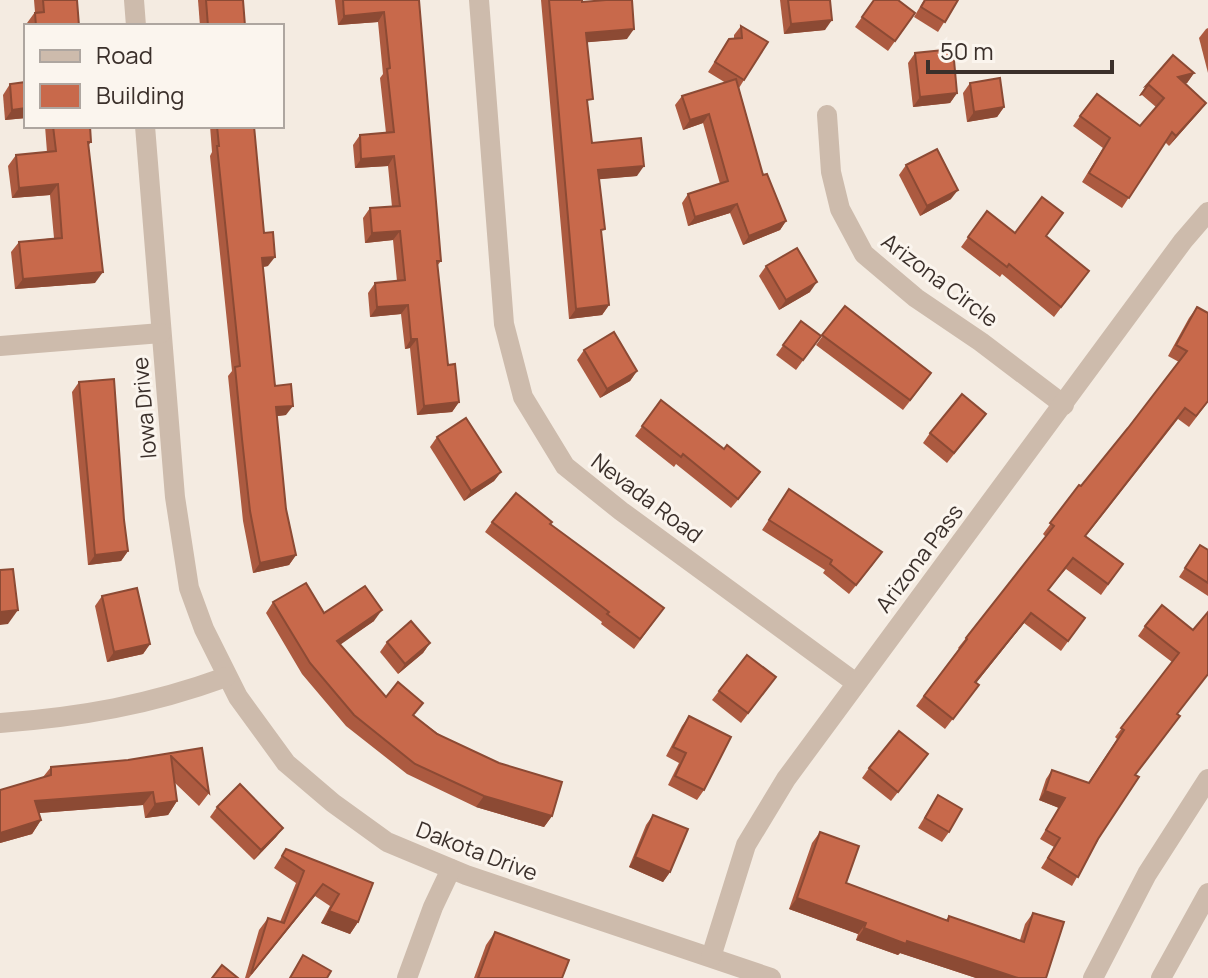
<svg xmlns="http://www.w3.org/2000/svg" width="1208" height="978" viewBox="0 0 1208 978" font-family="Manrope,sans-serif">
<style>
.lines{fill:none;stroke-linecap:round;stroke-linejoin:round}
.minor{stroke:#cdbbac;stroke-width:20}
.wall{fill:#ac5a40}
.shaded-wall{fill:#8c4a34}
.building{fill:#c8694b;stroke:#8c4a34;stroke-width:2}
.labels{text-anchor:middle;dominant-baseline:central;stroke-width:6;stroke-linejoin:round;paint-order:stroke}
.street-label{font-size:22px;fill:#3b302b;stroke:#fbf5ee}
</style>
<rect width="100%" height="100%" fill="#f4ebe1"/>
<g class="lines">
<g class="minor">
<polyline points="134,0 136,26"/>
<polyline points="479,0 504,324 523,397 565,466 621,511 856,683"/>
<polyline points="827,115 831,172 840,209 864,254 916,298 981,342 1064,405"/>
<polyline points="145,126 175,497 189,588 204,629 238,697 286,763 333,803 387,842 466,875 771,978"/>
<polyline points="0,346 161,333"/>
<path d="M0,723C81,717 149,705 226,677"/>
<polyline points="711,957 746,845 786,779 1183,241 1208,212"/>
<polyline points="407,978 433,907 451,869"/>
<polyline points="1093,978 1147,874 1208,779"/>
<polyline points="1161,978 1208,893"/>
</g>
</g>
<g class="wall">
<polygon points="34,0 77,0 79,26 27,26 27,23 35,12"/>
<polygon points="198,0 243,0 245,26 200,26"/>
<polygon points="335,0 419,0 441,261 437,266 448,365 459,402 452,412 417,415 410,348 405,349 401,314 370,317 368,293 375,283 397,281 393,240 365,243 363,218 370,208 392,207 388,166 355,168 353,145 360,135 386,133 380,78 383,74 378,22 338,25"/>
<polygon points="541,0 582,0 582,2 627,39 587,42 588,106 592,143 637,176 599,179 601,235 609,305 602,315 569,319"/>
<polygon points="780,0 830,0 825,30 784,34"/>
<polygon points="874,0 915,13 888,51 855,27"/>
<polygon points="924,0 958,0 938,32 914,17"/>
<polygon points="741,26 744,80 739,88 763,175 786,221 780,230 743,245 730,213 688,226 682,203 688,194 720,184 703,123 683,130 675,105 682,96 726,83 708,72 729,39 734,38 734,35"/>
<polygon points="1208,28 1208,73 1199,38 1206,29"/>
<polygon points="915,53 957,93 950,103 913,107 908,63"/>
<polygon points="1194,73 1187,83 1185,84 1206,103 1199,112 1169,146 1165,142 1122,208 1082,182 1103,148 1073,126 1080,116 1140,126 1156,107 1142,95 1139,96 1146,86"/>
<polygon points="26,82 26,118 5,120 3,95 10,84"/>
<polygon points="970,83 1004,107 997,117 967,122 963,93"/>
<polygon points="45,126 90,126 91,142 88,146 95,283 15,289 11,252 19,242 54,238 50,195 12,198 8,166 16,155 47,152"/>
<polygon points="210,126 254,126 264,233 268,266 263,267 275,386 286,415 277,416 286,509 296,555 289,565 253,573 243,521 228,376 232,371 210,156 212,152"/>
<polygon points="906,165 951,199 920,216 899,175"/>
<polygon points="987,211 1015,233 1046,236 1089,271 1054,317 1002,274 1000,277 961,247"/>
<polygon points="766,266 810,292 779,310 759,276"/>
<polygon points="845,306 924,383 903,410 816,345"/>
<polygon points="1197,307 1208,402 1189,427 1178,419 1086,536 1123,564 1101,595 1066,569 1048,590 1085,618 1061,651 1024,623 976,683 979,685 945,729 916,706 959,649 958,648 966,638 1046,537 1043,534 1079,485 1081,486 1128,428 1179,362 1168,356 1189,318"/>
<polygon points="801,321 821,336 796,370 776,355"/>
<polygon points="584,350 637,371 630,381 600,398 577,360"/>
<polygon points="79,382 124,520 128,551 121,561 88,565 72,392"/>
<polygon points="661,400 753,482 731,508 676,464 674,467 635,436"/>
<polygon points="986,414 947,463 923,443 930,433"/>
<polygon points="437,437 501,472 494,481 464,501 430,447"/>
<polygon points="789,489 875,562 849,594 823,573 825,570 762,530"/>
<polygon points="492,522 550,524 664,608 634,649 601,624 602,622 485,532"/>
<polygon points="1200,545 1208,550 1208,596 1179,577"/>
<polygon points="102,596 150,644 143,654 107,662 95,606"/>
<polygon points="273,602 324,613 374,621 340,644 386,697 414,716 552,816 544,827 476,807 407,774 346,726 302,674 266,613"/>
<polygon points="1145,626 1193,630 1177,714 1135,775 1072,886 1041,868 1054,847 1040,839 1059,808 1039,800 1046,779 1052,770 1088,783 1117,739 1115,737 1172,662 1138,636"/>
<polygon points="387,642 430,643 423,653 398,674 380,652"/>
<polygon points="776,677 741,723 712,700 719,691"/>
<polygon points="689,716 704,790 697,800 668,785 679,763 666,756 682,726"/>
<polygon points="202,748 209,793 199,806 174,782 177,801 168,815 145,818 143,805 39,813 41,820 32,834 0,843 0,790 43,777 51,767 128,760"/>
<polygon points="928,754 891,801 862,778 869,768"/>
<polygon points="938,795 949,832 942,842 918,828"/>
<polygon points="217,807 283,828 276,837 254,860 210,817"/>
<polygon points="653,815 670,872 663,882 629,867 646,825"/>
<polygon points="820,832 846,883 946,920 949,916 1020,940 1025,924 1033,913 1046,978 976,978 900,953 898,955 856,940 858,934 789,909 812,843"/>
<polygon points="286,849 373,883 358,922 350,934 321,923 330,906 315,896 249,978 245,978 259,930 268,918 280,922 296,883 274,868"/>
<polygon points="495,932 562,978 474,978 486,945"/>
</g>
<g class="shaded-wall">
<polygon points="384,12 378,22 338,25 344,16"/>
<polygon points="832,20 825,30 784,34 791,24"/>
<polygon points="634,29 627,39 579,43 586,33"/>
<polygon points="1194,73 1187,83 1171,87 1178,77"/>
<polygon points="1149,85 1142,95 1139,96 1146,86"/>
<polygon points="957,93 950,103 913,107 920,97"/>
<polygon points="1206,103 1199,112 1169,146 1176,136"/>
<polygon points="1004,107 997,117 967,122 974,112"/>
<polygon points="26,108 26,118 5,120 12,110"/>
<polygon points="709,114 703,123 683,130 690,120"/>
<polygon points="394,156 388,166 355,168 361,159"/>
<polygon points="644,166 637,176 591,180 598,170"/>
<polygon points="58,184 50,195 12,198 19,188"/>
<polygon points="958,190 951,199 920,216 927,206"/>
<polygon points="737,204 730,213 688,226 695,217"/>
<polygon points="786,221 780,230 743,245 749,236"/>
<polygon points="400,231 393,240 365,243 372,233"/>
<polygon points="275,257 268,266 256,268 262,258"/>
<polygon points="103,272 95,283 15,289 23,279"/>
<polygon points="817,282 810,292 779,310 786,300"/>
<polygon points="408,305 401,314 370,317 377,307"/>
<polygon points="609,305 602,315 569,319 576,309"/>
<polygon points="411,339 417,339 410,348 405,349"/>
<polygon points="637,371 630,381 600,398 607,389"/>
<polygon points="459,402 452,412 417,415 424,406"/>
<polygon points="293,406 286,415 269,417 276,407"/>
<polygon points="501,472 494,481 464,501 471,491"/>
<polygon points="128,551 121,561 88,565 95,555"/>
<polygon points="296,555 289,565 253,573 260,563"/>
<polygon points="18,610 8,624 0,625 0,612"/>
<polygon points="382,610 374,621 330,652 337,641"/>
<polygon points="1031,613 1024,623 968,693 975,682"/>
<polygon points="430,643 423,653 398,674 405,664"/>
<polygon points="150,644 143,654 107,662 114,652"/>
<polygon points="1045,791 1065,798 1059,808 1039,800"/>
<polygon points="153,792 143,805 26,814 35,801"/>
<polygon points="484,796 552,816 544,827 476,807"/>
<polygon points="177,801 168,815 145,818 155,804"/>
<polygon points="41,820 32,834 0,843 0,833"/>
<polygon points="283,828 276,837 254,860 261,850"/>
<polygon points="635,857 670,872 663,882 629,867"/>
<polygon points="323,884 315,896 248,978 251,974"/>
<polygon points="797,898 866,923 858,934 789,909"/>
<polygon points="329,911 358,922 350,934 321,923"/>
<polygon points="864,928 907,941 1018,978 976,978 900,953 898,955 856,940"/>
</g>
<g class="building">
<polygon points="43,0 77,0 79,26 36,26 35,13 44,12"/>
<polygon points="206,0 243,0 245,26 208,26"/>
<polygon points="343,0 419,0 441,261 437,261 448,365 455,364 459,402 424,406 417,339 411,339 408,305 377,307 375,283 405,280 400,231 372,233 370,208 400,206 394,156 361,159 360,135 394,132 387,69 390,68 384,12 344,16"/>
<polygon points="549,0 582,0 582,2 606,0 632,0 634,29 586,33 593,99 587,100 592,143 641,138 644,166 598,170 605,229 601,230 609,305 576,309"/>
<polygon points="788,0 830,0 832,20 791,24"/>
<polygon points="874,0 898,0 915,13 895,41 862,17"/>
<polygon points="925,0 958,0 945,22 921,7"/>
<polygon points="741,26 768,42 744,80 715,62 729,39 742,38"/>
<polygon points="953,49 957,93 920,97 915,53"/>
<polygon points="1173,55 1194,73 1178,77 1206,103 1176,136 1172,132 1129,198 1089,173 1110,138 1080,116 1097,94 1140,126 1164,98 1149,85 1146,86"/>
<polygon points="1000,78 1004,107 974,112 970,83"/>
<polygon points="736,79 763,175 767,174 786,221 749,236 737,204 695,217 688,194 728,181 709,114 690,120 682,96"/>
<polygon points="26,82 26,108 12,110 10,84"/>
<polygon points="53,126 90,126 91,142 88,142 103,272 23,279 19,242 62,238 58,184 19,188 16,155 56,151"/>
<polygon points="217,126 254,126 264,233 273,232 275,257 262,258 275,386 291,384 293,406 276,407 286,509 296,555 260,563 250,511 242,439 235,367 240,366 217,146 219,146"/>
<polygon points="937,149 958,190 927,206 906,165"/>
<polygon points="1042,197 1063,213 1046,236 1089,271 1061,307 1009,264 1007,267 968,237 987,211 1015,233"/>
<polygon points="797,248 817,282 786,300 766,266"/>
<polygon points="845,306 931,373 910,400 822,335"/>
<polygon points="1197,307 1208,313 1208,401 1196,416 1185,408 1085,536 1123,564 1108,584 1073,558 1048,590 1085,618 1068,641 1031,613 975,682 979,685 953,719 924,696 967,639 966,638 1054,526 1050,523 1079,485 1081,486 1128,428 1187,351 1176,345"/>
<polygon points="801,321 821,336 803,360 783,345"/>
<polygon points="614,332 637,371 607,389 584,350"/>
<polygon points="114,379 124,520 128,551 95,555 79,382"/>
<polygon points="962,394 986,414 954,453 930,433"/>
<polygon points="661,400 724,449 727,445 760,472 738,499 683,454 681,457 642,426"/>
<polygon points="466,418 501,472 471,491 437,437"/>
<polygon points="789,489 882,552 856,585 830,564 832,560 769,520"/>
<polygon points="516,493 552,522 550,524 664,608 640,639 607,614 609,612 492,522"/>
<polygon points="1200,545 1208,550 1208,583 1185,568"/>
<polygon points="13,569 18,610 0,612 0,570"/>
<polygon points="306,583 324,613 365,586 382,610 337,641 386,697 398,682 423,703 413,715 437,734 499,763 562,782 552,816 484,796 415,764 354,715 310,663 273,602"/>
<polygon points="137,588 150,644 114,652 102,596"/>
<polygon points="1162,605 1193,630 1208,612 1208,674 1177,714 1180,716 1135,775 1139,777 1098,839 1078,877 1048,858 1060,838 1046,830 1065,798 1045,791 1052,770 1089,783 1124,730 1121,728 1179,653 1145,626"/>
<polygon points="411,621 430,643 405,664 387,642"/>
<polygon points="747,655 776,677 748,713 719,691"/>
<polygon points="689,716 731,737 704,790 675,776 686,753 673,747"/>
<polygon points="899,731 928,754 898,792 869,768"/>
<polygon points="202,748 209,793 171,756 177,801 155,804 153,792 35,801 41,820 0,833 0,790 51,775 51,767 128,760"/>
<polygon points="240,784 283,828 261,850 217,807"/>
<polygon points="938,795 962,809 949,832 925,818"/>
<polygon points="653,815 688,829 670,872 635,857"/>
<polygon points="820,832 859,846 846,883 948,921 949,916 1024,942 1033,913 1064,922 1046,978 1018,978 907,941 906,944 864,928 866,923 797,898"/>
<polygon points="286,849 373,883 358,922 329,911 339,894 323,884 251,974 268,918 284,923 304,871 282,856"/>
<polygon points="495,932 569,960 562,978 478,978"/>
<polygon points="303,955 331,971 327,978 290,978"/>
<polygon points="222,965 238,978 212,978"/>
</g>
<g class="labels">
<g class="street-label">
<text transform="translate(940 280) rotate(37)">Arizona Circle</text>
<text transform="translate(144 408) rotate(-95)">Iowa Drive</text>
<text transform="translate(647 498) rotate(37)">Nevada Road</text>
<text transform="translate(919 558) rotate(-53)">Arizona Pass</text>
<text transform="translate(477 851) rotate(21)">Dakota Drive</text>
</g>
</g>
<rect x="24" y="24" width="260" height="104" fill="#fbf5ee" stroke="#aea6a0" stroke-width="2"/>
<rect x="40" y="50" width="40" height="12" fill="#cdbbac" stroke="#aea6a0" stroke-width="2"/>
<text x="96" y="64" font-size="24" fill="#3b302b">Road</text>
<rect x="40" y="84" width="40" height="24" fill="#c8694b" stroke="#aea6a0" stroke-width="2"/>
<text x="96" y="104" font-size="24" fill="#3b302b">Building</text>
<path d="M928 60v12h184v-12" fill="none" stroke="#3b302b" stroke-width="4"/>
<text x="940" y="60" font-size="24" fill="#3b302b" stroke="#fbf5ee" stroke-width="6" paint-order="stroke">50 m</text>
</svg>
